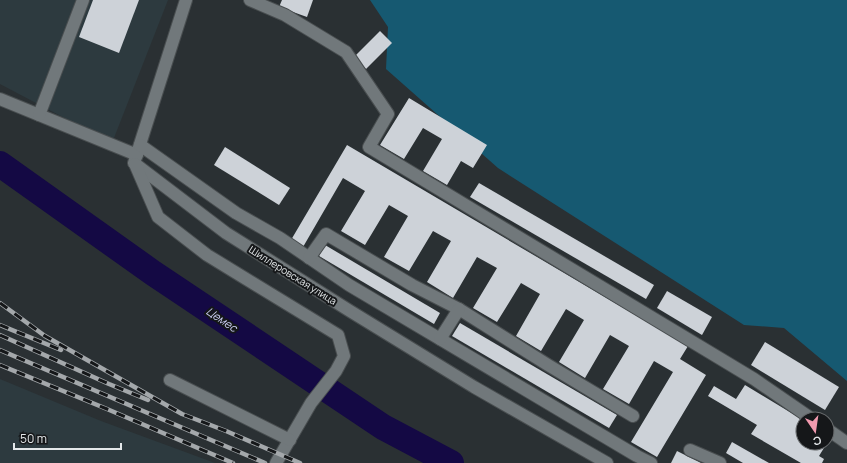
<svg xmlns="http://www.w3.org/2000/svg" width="847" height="463" viewBox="0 0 847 463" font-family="Manrope,sans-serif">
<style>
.built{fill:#2d3a3f}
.green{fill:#165971}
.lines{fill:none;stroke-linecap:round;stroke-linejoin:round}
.river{stroke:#140944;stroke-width:26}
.building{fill:#cdd2d8}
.minor-casing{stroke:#494e50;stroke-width:14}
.minor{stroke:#71787b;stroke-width:12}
.rail-casing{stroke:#a4a8ab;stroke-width:4.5}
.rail{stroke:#151719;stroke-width:3;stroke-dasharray:9;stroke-linecap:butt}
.labels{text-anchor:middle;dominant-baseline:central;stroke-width:4;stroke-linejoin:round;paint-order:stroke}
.street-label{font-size:10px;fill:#e4e8ea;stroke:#151719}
.water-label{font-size:11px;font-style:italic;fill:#ced1f7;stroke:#151719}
</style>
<rect width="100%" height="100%" fill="#2a3033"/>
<g class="built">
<polygon points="0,0 168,0 112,143 0,84"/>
<polygon points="0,379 101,421 215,463 0,463"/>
</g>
<polygon class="green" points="370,0 847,0 847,381 784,328 744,325 498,168 386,69 388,27"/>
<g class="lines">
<polyline class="river" points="0,164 153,273 383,427 451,463"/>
</g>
<g class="building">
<polygon points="93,0 139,0 119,53 79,37"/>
<polygon points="282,0 313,0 307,17 279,7"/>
<polygon points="380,31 392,43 366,69 354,57"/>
<polygon points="409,98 487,145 473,168 461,161 447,185 423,171 442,139 423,128 404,159 380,145"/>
<polygon points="347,145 688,346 680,359 706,375 657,457 631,442 673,372 654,361 629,404 603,389 629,346 610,335 585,378 559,362 584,320 566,309 541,351 516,336 540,294 521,283 497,322 473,308 497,268 477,257 453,298 427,282 451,241 433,231 409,271 384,257 408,216 389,205 365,245 341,231 365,191 343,178 303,247 291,240"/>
<polygon points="225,147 290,188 279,205 214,165"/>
<polygon points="479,183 654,285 646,299 470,197"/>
<polygon points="325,245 440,313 434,324 319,256"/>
<polygon points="667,291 712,317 702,335 657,308"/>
<polygon points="460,323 617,415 609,428 452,336"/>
<polygon points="765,342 839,387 825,410 751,365"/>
<polygon points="745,385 803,420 803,443 827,443 819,456 824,459 822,463 801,463 751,434 757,425 708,396 714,386 736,399"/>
<polygon points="732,442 769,463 743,463 726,453"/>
<polygon points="677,451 701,463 671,463"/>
</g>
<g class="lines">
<defs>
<g id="minor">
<polyline points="186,0 134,163 226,233 350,311 474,387 607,463"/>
<polyline points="250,0 285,15 346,52 388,114 369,147 754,379 812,419"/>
<polyline points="0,99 137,155"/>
<polyline points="39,115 83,0"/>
<polyline points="140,145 236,213 280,238 349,285 637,456 651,463"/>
<polyline points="135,164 158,217 207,255 338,335 344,356 336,371 311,403 276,463"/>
<polyline points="309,258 326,234 412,285 459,309 548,365 633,416"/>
<polyline points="440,339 459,309"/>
<polyline points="170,380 290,440"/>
<polyline points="827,429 847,443"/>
<polyline points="690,450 720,463"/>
</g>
</defs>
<use href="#minor" class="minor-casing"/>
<use href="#minor" class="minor"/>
<defs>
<g id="rail">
<polyline points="0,303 45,336 182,414 226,431 300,463"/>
<polyline points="0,325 61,350"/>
<polyline points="0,335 109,384 148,400"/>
<polyline points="0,350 265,463"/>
<polyline points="0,365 107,409 233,463"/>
</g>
</defs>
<use href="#rail" class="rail-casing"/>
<use href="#rail" class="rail"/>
</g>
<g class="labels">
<g class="street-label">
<text transform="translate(293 275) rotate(32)">Шиллеровская улица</text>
</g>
<g class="water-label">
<text transform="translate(222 319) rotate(34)">Цемес</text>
</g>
</g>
<g transform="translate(815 431) rotate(167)"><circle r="19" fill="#151719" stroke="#686b6d"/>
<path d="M0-3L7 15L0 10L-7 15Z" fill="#f29aaf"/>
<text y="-6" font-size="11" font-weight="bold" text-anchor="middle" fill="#e4e8ea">С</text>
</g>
<path d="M14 443v6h107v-6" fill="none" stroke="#e4e8ea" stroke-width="2"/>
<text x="20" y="443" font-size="12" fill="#e4e8ea" stroke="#151719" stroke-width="3" paint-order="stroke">50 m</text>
</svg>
